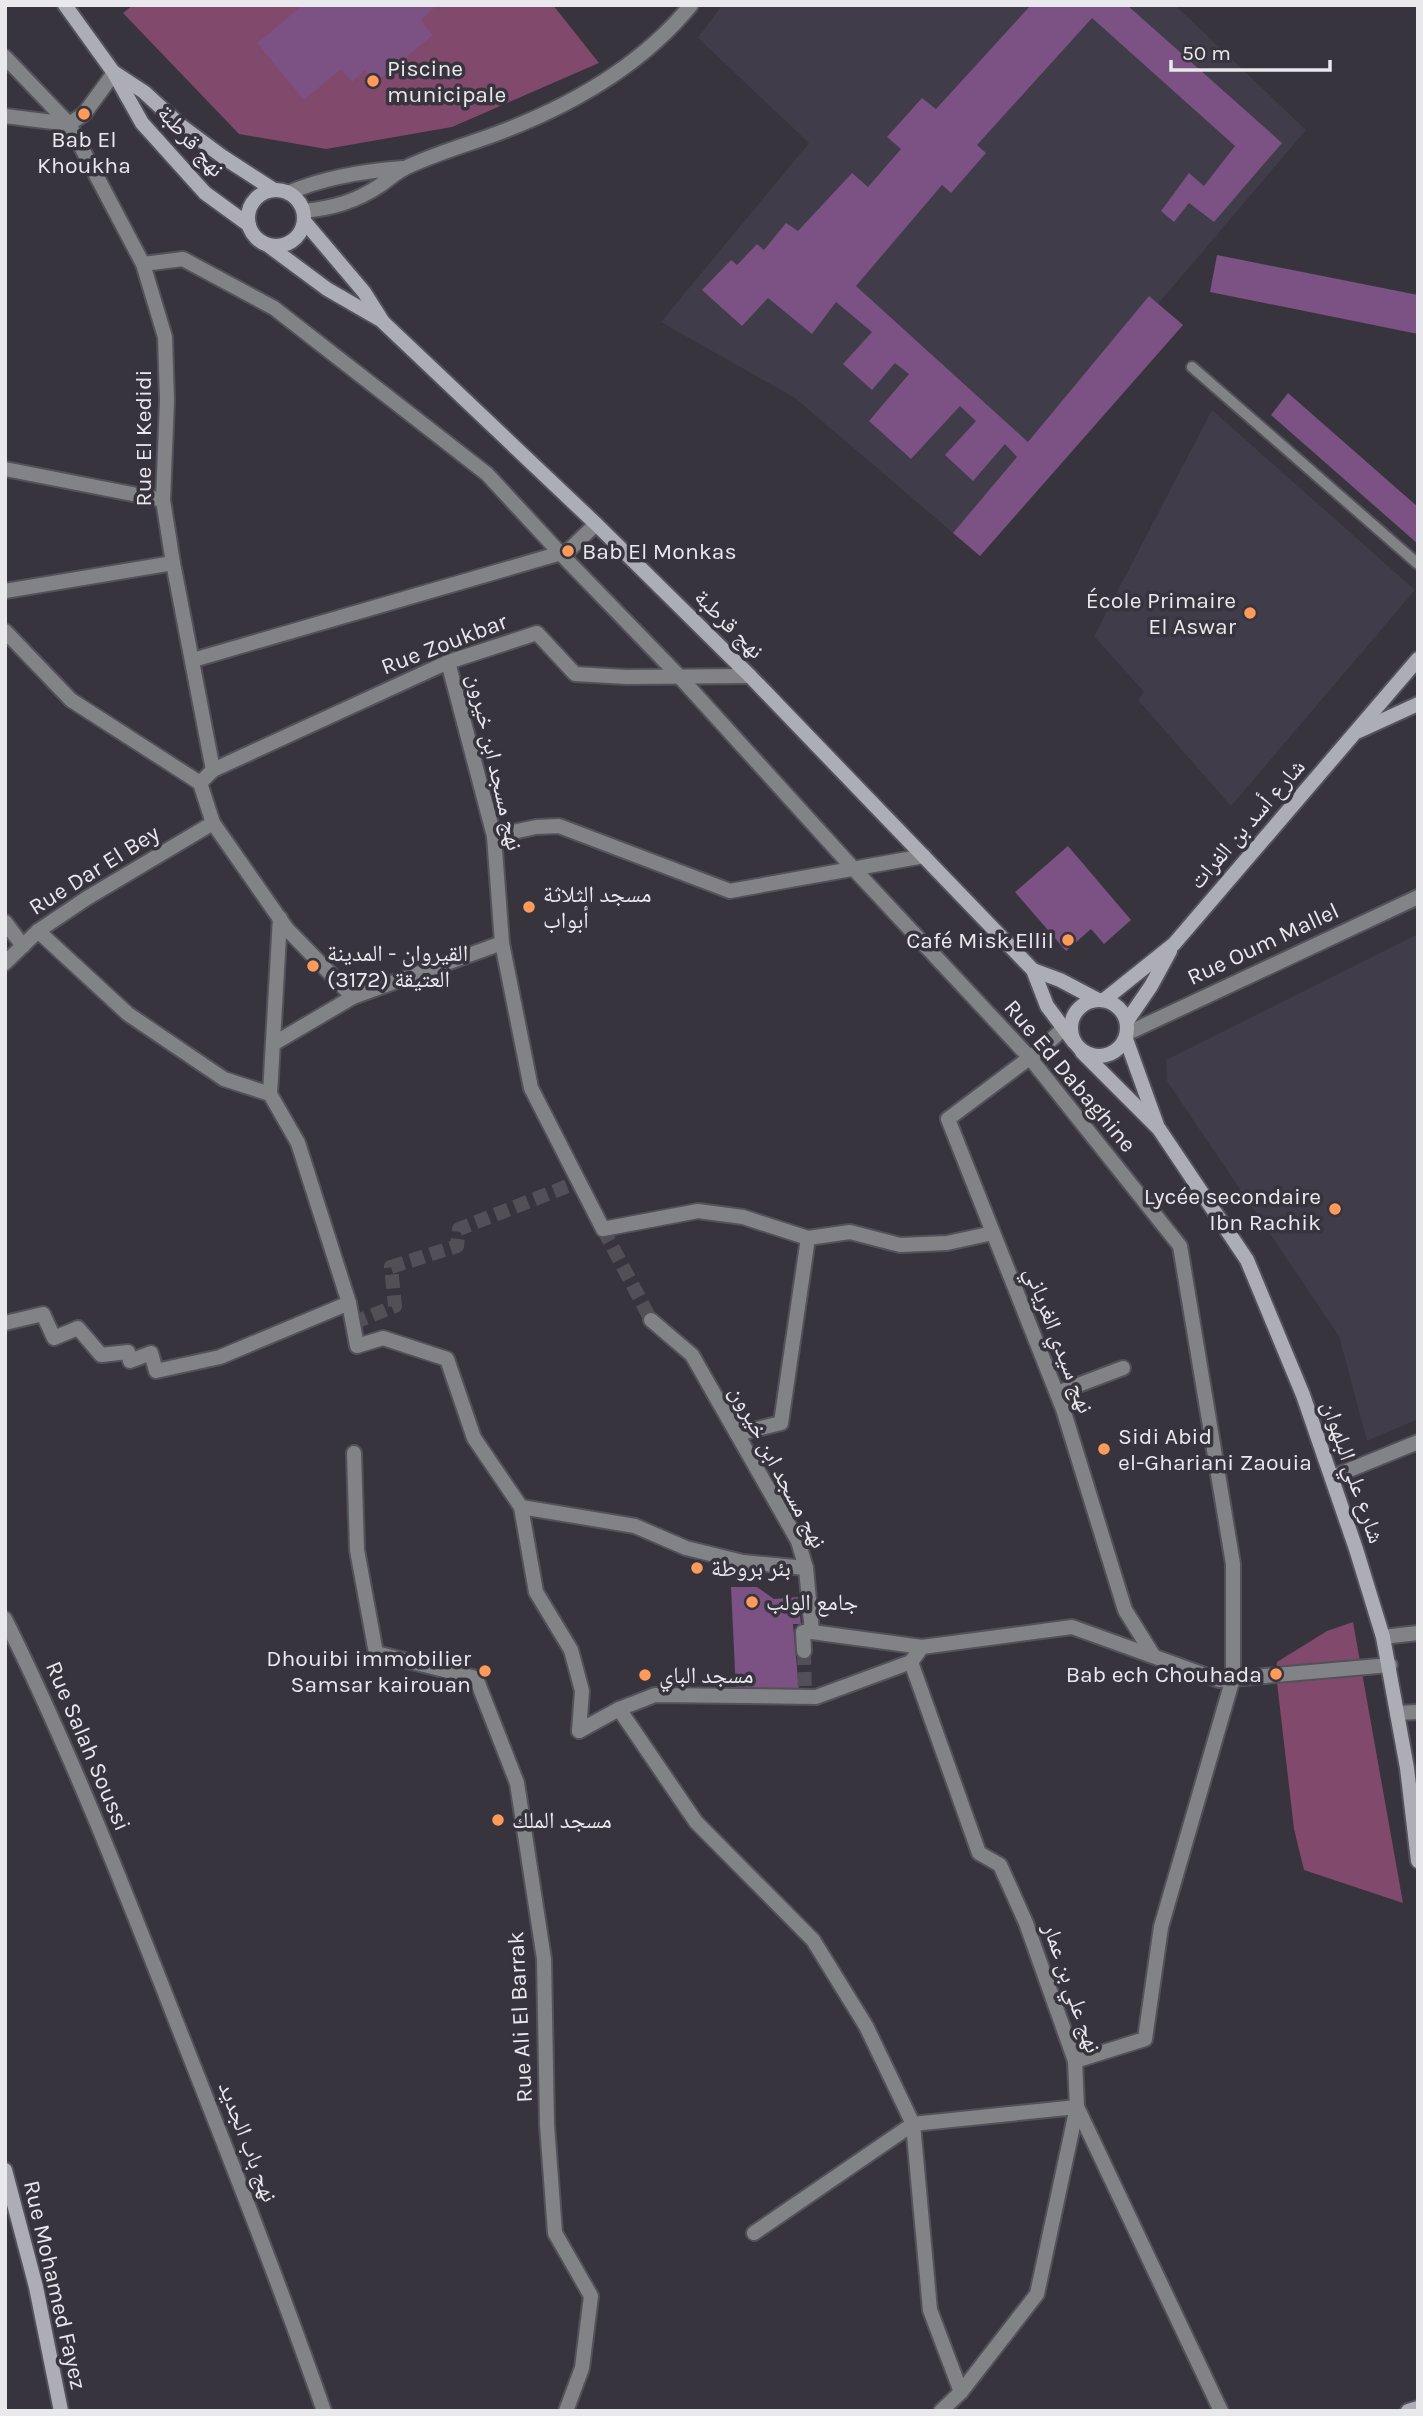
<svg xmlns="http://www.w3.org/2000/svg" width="1423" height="2416" viewBox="0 0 1423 2416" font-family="Karla,'Noto Naskh Arabic',sans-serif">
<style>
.built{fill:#403c4a}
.green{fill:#81496b}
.building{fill:#7c5183}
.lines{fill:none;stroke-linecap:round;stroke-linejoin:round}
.street-tunnel{stroke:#524f57;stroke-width:14;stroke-dasharray:14 7;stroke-linecap:butt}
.lane-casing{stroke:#535159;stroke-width:14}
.street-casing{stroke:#535159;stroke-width:18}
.secondary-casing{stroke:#535159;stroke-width:18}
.lane{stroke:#828387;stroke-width:10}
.street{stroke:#828387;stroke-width:14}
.secondary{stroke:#adaeb5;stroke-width:14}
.poi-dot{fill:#ff9b5a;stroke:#37343d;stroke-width:2.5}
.labels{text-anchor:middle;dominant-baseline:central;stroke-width:7;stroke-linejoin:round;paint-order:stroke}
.poi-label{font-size:23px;fill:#e9e8ed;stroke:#37343d;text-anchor:start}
.street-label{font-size:23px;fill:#e9e8ed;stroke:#37343d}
</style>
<rect width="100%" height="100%" fill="#37343d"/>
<g class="built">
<polygon points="722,5 1175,5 1306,130 1158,304 1183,325 980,556 795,398 661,322 809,143 698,38"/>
<polygon points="1212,410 1415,590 1231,806 1138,700 1144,692 1094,636"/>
<polygon points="1418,934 1418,1419 1367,1441 1339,1336 1167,1081 1166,1060"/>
</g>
<g class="green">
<polygon points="133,5 553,5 599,63 452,127 326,149 239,134 123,13"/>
<polygon points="1353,1622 1403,1903 1304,1870 1294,1829 1276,1674 1277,1662 1327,1631"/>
</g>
<g class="building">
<polygon points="303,5 432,5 434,8 421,20 433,35 375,83 365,70 352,82 341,69 304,100 257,43"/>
<polygon points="1031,5 1127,5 1282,143 1214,222 1189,203 1174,222 1161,211 1189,173 1204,186 1235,146 1092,18 977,145 986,153 951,193 942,185 856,286 1028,442 1149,296 1183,325 980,556 953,533 1017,457 1005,444 973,481 945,455 976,421 960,406 911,459 869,421 909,374 895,363 872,390 843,364 872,332 836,302 812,334 768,298 742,326 702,290 731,260 737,265 757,244 764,250 786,223 798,231 852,173 868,187 901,149 887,137 922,98 936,109"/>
<polygon points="1217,255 1418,295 1418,334 1210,292"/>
<polygon points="1288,393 1418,507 1418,544 1271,415"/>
<polygon points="1068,846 1131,920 1104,944 1091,929 1066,951 1015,892"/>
<polygon points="731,1587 757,1587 774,1599 798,1597 801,1624 793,1624 799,1690 736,1692"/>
</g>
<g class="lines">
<g class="street-tunnel">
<polyline points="603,1229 651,1320"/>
<polyline points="353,1323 395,1306 391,1267 457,1246 459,1229 578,1182"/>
<polyline points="804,1651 805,1697"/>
</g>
<defs>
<polyline id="lane" points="1192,367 1418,564"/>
<g id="street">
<polyline points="5,57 69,124 143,264 165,337 167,400 163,500 173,563 213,770"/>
<polyline points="5,116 69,124"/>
<polyline points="69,124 84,114 114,73"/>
<path d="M288,193C325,177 363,171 403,168"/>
<path d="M304,211C332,208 355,202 379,186C388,180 396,172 405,168C436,153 470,144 501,132C572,105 642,65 691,5"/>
<polyline points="143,264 183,259 274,308 487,474 560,553 679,676 852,867 1030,1058 1180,1246 1233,1564 1233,1678 1161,1927 1145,2039 1075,2061"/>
<polyline points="5,469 163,500"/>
<polyline points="5,591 173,563"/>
<polyline points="5,631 71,700 200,783 213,823 287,929 353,997"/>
<polyline points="193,660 568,551 596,524"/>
<polyline points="448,662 494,836 502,943 531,1088 603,1229 698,1211 743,1217 808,1238"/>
<polyline points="200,783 213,770 448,662 537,633 575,674 627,677 750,676"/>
<polyline points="494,836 536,827 559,826 730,891 924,856"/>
<polyline points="280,918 270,1094 298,1143 349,1303"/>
<polyline points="5,922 23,946"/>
<polyline points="38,931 128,1014 224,1079 270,1094"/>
<polyline points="5,963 38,931 87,898 213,823"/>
<polyline points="1063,1029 1040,1050 948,1119 1063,1409 1125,1610 1153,1655"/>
<polyline points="1128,1033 1418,897"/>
<polyline points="273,1044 353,997 502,943"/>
<polyline points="651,1320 692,1355 798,1541 806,1568 812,1632 922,1647"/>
<polyline points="5,1323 43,1314 54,1338 78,1328 101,1355 128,1352 130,1361 151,1353 156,1371 220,1357 349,1303 357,1346 383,1338 447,1359 474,1438 521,1507 536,1592 571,1650 582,1691 579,1731"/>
<polyline points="1057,1393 1123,1368"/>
<polyline points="737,1434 781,1423 808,1238 850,1232 900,1245 947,1243 993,1233"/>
<polyline points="354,1453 357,1550 376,1653 476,1678 517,1783 544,1959 547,2125 555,2233 591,2296 582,2368 566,2411"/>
<polyline points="1332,1477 1418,1442"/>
<polyline points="521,1507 635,1526 686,1548 743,1562 806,1568"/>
<path d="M5,1619C71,1752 125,1891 179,2029C229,2156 279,2282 324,2411"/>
<polyline points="1383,1637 1418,1633"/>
<polyline points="804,1651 803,1632 812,1632"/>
<polyline points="911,1662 979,1853 1000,1865 1026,1923 1075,2061 1077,2107 1221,2411"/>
<polyline points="619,1709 696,1822 813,1940 866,2026 913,2124 930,2310 961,2392"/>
<polyline points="1397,1713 1418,1712"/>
<polyline points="579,1731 619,1709 655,1695 816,1697 911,1662 922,1647 1072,1627 1219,1680 1390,1665"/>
<polyline points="754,2233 913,2124 1077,2107 1037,2294 961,2392 941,2411"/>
</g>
<g id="secondary">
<polyline points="65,5 114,73 142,123 205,193 249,225"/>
<polyline points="115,73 144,92 180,125 223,157 274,190"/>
<circle cx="276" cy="218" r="28"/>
<polyline points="304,221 364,292 383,322 596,524 750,676 1033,970 1047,1006 1074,1042"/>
<polyline points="269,246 327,289 379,319"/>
<polyline points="1359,731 1418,704"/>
<polyline points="1033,970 1060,980 1096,999"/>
<circle cx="1099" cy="1028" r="28"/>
<polyline points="1104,1000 1174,944 1418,659"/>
<polyline points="1127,1021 1151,986 1170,951"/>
<polyline points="1126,1039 1157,1125"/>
<polyline points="1082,1052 1159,1129 1247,1260 1303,1395 1356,1549 1383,1637 1407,1768 1418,1861"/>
<polyline points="5,2170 36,2287 61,2411"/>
<polyline points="1408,2411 1418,2408"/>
</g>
</defs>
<use href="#lane" class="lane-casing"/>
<use href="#street" class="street-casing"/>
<use href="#secondary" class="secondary-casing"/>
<use href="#lane" class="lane"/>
<use href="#street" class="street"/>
<use href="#secondary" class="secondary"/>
</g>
<g class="poi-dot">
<circle cx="373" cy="81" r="7"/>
<circle cx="84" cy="114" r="7"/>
<circle cx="568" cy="551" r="7"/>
<circle cx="1250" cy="613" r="7"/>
<circle cx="529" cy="907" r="7"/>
<circle cx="1068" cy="940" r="7"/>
<circle cx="313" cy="966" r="7"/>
<circle cx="1335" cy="1209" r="7"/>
<circle cx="1104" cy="1449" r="7"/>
<circle cx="697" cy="1568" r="7"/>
<circle cx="752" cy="1602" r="7"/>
<circle cx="485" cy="1671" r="7"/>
<circle cx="1276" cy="1674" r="7"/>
<circle cx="645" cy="1675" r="7"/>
<circle cx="498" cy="1820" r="7"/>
</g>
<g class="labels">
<g class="poi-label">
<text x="387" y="68">Piscine<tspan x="387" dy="26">municipale</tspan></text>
<text x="84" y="139" text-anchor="middle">Bab El<tspan x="84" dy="26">Khoukha</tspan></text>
<text x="582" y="551">Bab El Monkas</text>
<text x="1236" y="600" text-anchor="end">École Primaire<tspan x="1236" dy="26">El Aswar</tspan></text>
<text x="543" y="894">مسجد الثلاثة<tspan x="543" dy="26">أبواب</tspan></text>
<text x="1054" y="940" text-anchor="end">Café Misk Ellil</text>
<text x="327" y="953">القيروان - المدينة<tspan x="327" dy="26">العتيقة (3172)</tspan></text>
<text x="1321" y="1196" text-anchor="end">Lycée secondaire<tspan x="1321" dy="26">Ibn Rachik</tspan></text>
<text x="1118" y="1436">Sidi Abid<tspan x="1118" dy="26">el-Ghariani Zaouia</tspan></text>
<text x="711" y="1568">بئر بروطة</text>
<text x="766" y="1602">جامع الولب</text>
<text x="471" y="1658" text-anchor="end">Dhouibi immobilier<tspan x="471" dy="26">Samsar kairouan</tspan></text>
<text x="1262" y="1674" text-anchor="end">Bab ech Chouhada</text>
<text x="659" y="1675">مسجد الباي</text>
<text x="512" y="1820">مسجد الملك</text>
</g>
<g class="street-label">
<text transform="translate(191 141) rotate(48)">نهج قرطبة</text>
<text transform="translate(143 438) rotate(-90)">Rue El Kedidi</text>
<text transform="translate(729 624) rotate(45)">نهج قرطبة</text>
<text transform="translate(444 644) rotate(-21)">Rue Zoukbar</text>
<text transform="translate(495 762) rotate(77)">نهج مسجد ابن خيرون</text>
<text transform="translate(1247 824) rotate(-49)">شارع أسد بن الفرات</text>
<text transform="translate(94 870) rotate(-32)">Rue Dar El Bey</text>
<text transform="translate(1263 944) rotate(-25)">Rue Oum Mallel</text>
<text transform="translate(1070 1076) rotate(50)">Rue Ed Dabaghine</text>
<text transform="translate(1059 1340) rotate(69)">نهج سيدي الغرياني</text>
<text transform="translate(778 1467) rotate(62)">نهج مسجد ابن خيرون</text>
<text transform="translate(1353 1472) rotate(71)">شارع علي البلهوان</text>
<text transform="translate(88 1746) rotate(67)">Rue Salah Soussi</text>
<text transform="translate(1072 1988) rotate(71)">نهج علي بن عمار</text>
<text transform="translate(520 2017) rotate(-93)">Rue Ali El Barrak</text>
<text transform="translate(248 2142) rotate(69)">نهج باب الجديد</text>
<text transform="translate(55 2285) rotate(77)">Rue Mohamed Fayez</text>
</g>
</g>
<rect width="1423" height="2416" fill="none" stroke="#e9e8ed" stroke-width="14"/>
<path d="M1171 60v10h159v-10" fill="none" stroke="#e9e8ed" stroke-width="3.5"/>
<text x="1182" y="60" font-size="21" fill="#e9e8ed" stroke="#37343d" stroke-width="5" paint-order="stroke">50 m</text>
</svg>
